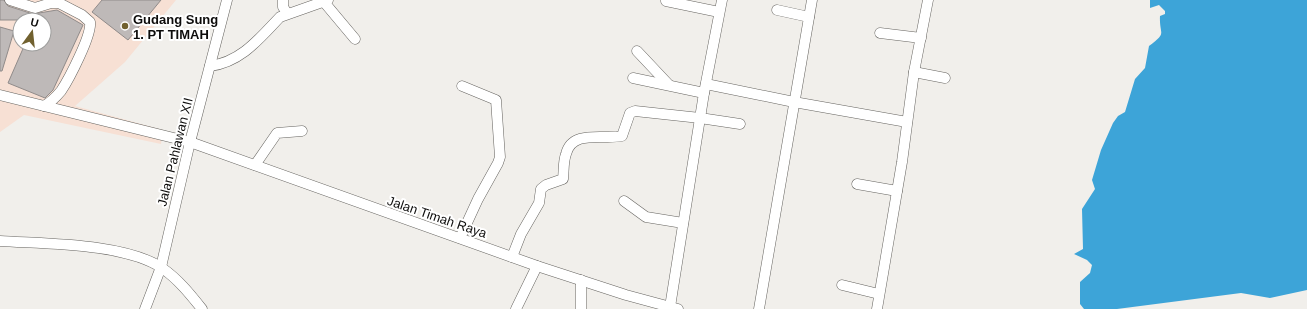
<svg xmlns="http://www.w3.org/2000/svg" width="1307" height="309" viewBox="0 0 1307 309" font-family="Arial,sans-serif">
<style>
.industrial{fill:#f7e0d4;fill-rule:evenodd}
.water{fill:#3da4d8}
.building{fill:#beb9b8;stroke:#908b8a}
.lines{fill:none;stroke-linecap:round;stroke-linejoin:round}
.minor-casing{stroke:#666460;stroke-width:11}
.minor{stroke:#fff;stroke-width:10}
.poi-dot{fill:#71612f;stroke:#fff;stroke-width:1.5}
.labels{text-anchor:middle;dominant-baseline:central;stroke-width:4;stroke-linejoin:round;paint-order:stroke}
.poi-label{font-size:13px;font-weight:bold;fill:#0d0c0b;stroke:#fff;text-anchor:start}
.street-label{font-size:13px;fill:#0d0c0b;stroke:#fff}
</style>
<rect width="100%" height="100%" fill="#f1efeb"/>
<path class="industrial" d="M0,0H176L125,62L75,106L163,130L161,144L24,115L0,132ZM20,20H44V44H20Z"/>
<path class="water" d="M1150,0H1307V290L1270,298L1241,293L1117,309H1084L1080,304V282L1090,273L1092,265L1087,260L1074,254L1083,249L1082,209L1095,189L1092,180L1101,150L1113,123L1118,116L1125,112L1135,79L1145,68L1149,46C1168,32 1159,35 1160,16L1165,14V11L1159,5L1150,8Z"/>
<g class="building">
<polygon points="0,0 4,0 8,6 33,14 57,10 83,25 53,90 45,98 8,83 25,44 44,44 44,20 0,20"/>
<polygon points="102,0 161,0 128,40 92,12"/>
<polygon points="0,27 14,31 2,71 0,71"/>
</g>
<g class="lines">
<defs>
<g id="minor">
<path d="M10,0L35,8L51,3H59L82,15L90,22C92,35 69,79 61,91C56,97 51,102 44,106"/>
<polyline points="283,0 283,7 287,13"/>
<polyline points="666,1 719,12"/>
<polyline points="324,2 355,39"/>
<polyline points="777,10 809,17"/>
<polyline points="880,33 921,38"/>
<polyline points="637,51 669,85"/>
<path d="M210,66C241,62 259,39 280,17L328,0"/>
<polyline points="914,72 945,78"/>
<polyline points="633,78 704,93"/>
<polyline points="706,84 794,102 907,122"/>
<polyline points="0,95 190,142 537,266 626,295 678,309"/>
<polyline points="255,165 277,133 302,131"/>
<polyline points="857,184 897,191"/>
<polyline points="624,201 646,217 683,223"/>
<polyline points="460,238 478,199 498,163 500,157 496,100 462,86"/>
<path d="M0,241C44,244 125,243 162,268C178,279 190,294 202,309"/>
<path d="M512,257L521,234L539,203L541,189L546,185L563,179C564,171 563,162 566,154C572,129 604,140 622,136L630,113L635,111L700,118L740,124"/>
<polyline points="842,285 879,294"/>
<polyline points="670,307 704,93 722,0"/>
<polyline points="145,309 161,267 190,142 227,0"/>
<polyline points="516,309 537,266"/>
<polyline points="581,309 581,280"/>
<polyline points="759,309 812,0"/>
<polyline points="877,309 902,162 914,72 928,0"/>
</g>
</defs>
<use href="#minor" class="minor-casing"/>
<use href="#minor" class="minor"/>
</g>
<circle class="poi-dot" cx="125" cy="26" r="4"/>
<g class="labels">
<g class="poi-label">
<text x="133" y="19">Gudang Sung<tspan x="133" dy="15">1. PT TIMAH</tspan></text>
</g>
<g class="street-label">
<text transform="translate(175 152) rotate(-76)">Jalan Pahlawan XII</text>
<text transform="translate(437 217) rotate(19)">Jalan Timah Raya</text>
</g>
</g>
<g transform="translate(32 32) rotate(15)"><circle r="19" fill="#ffffff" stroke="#9e9e9d"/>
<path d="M0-3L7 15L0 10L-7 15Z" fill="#71612f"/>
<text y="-6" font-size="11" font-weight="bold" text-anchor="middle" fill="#0d0c0b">U</text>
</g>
</svg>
